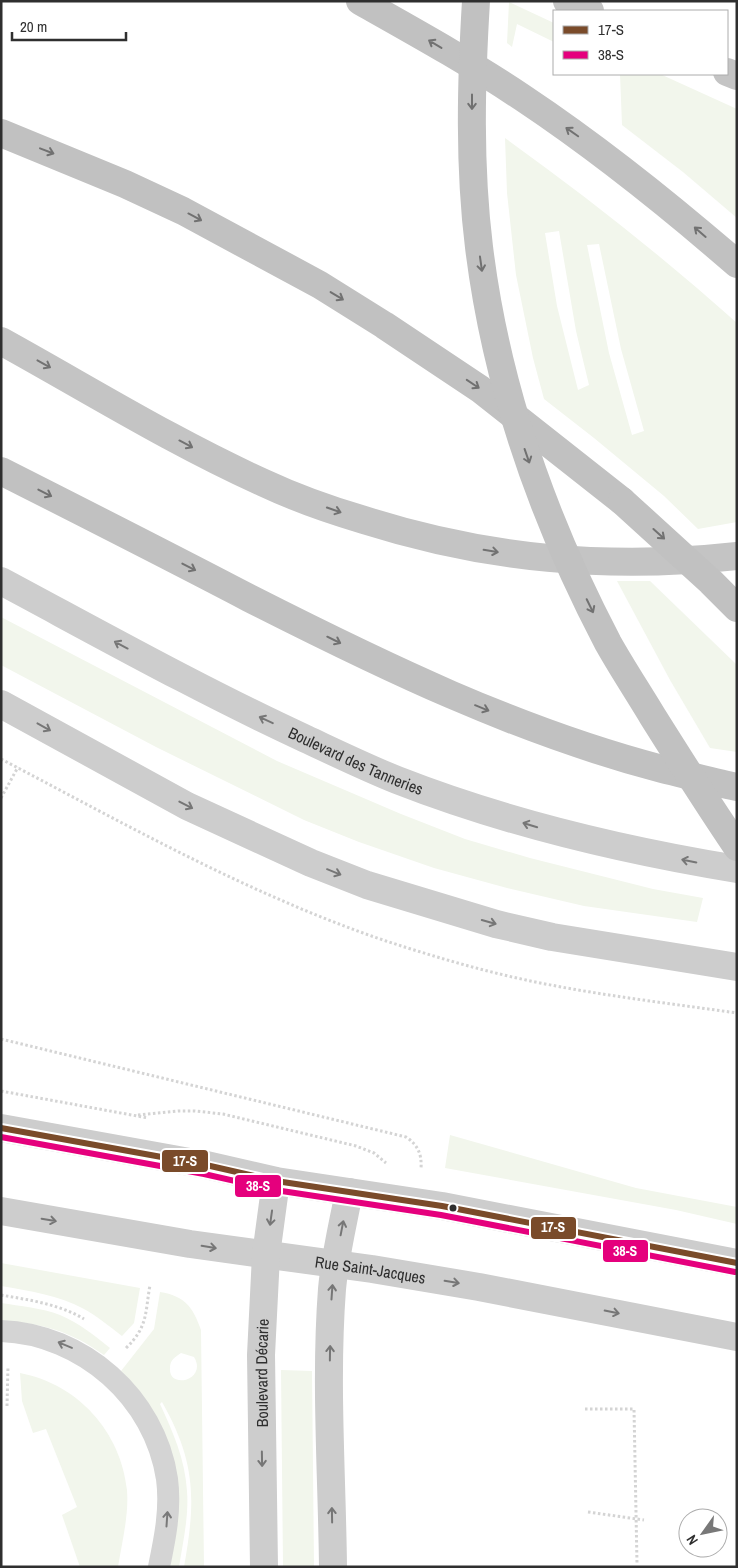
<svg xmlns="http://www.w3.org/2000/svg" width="738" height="1568" viewBox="0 0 738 1568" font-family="'Archivo Narrow',sans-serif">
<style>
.green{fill:#f2f6ec;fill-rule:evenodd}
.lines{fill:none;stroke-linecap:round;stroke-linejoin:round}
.path{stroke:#d4d4d4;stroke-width:3;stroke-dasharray:2.5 2.5;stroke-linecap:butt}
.service{stroke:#d4d4d4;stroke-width:22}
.secondary{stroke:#cdcdcd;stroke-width:28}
.trunk{stroke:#c4c4c4;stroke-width:28}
.motorway{stroke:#c1c1c1;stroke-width:28}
.motorway-bridge{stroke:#c1c1c1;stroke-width:28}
.bus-1-casing{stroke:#fff;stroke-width:10}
.bus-2-casing{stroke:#fff;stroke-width:10}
.bus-1{stroke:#7a4b2a;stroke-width:6}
.bus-2{stroke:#e5007d;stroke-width:6}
.oneway{stroke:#717171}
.oneway2{stroke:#727272}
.oneway3{stroke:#767676}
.oneway4{stroke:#797979}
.bus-dot{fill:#2f2f2f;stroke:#fff;stroke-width:2}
.labels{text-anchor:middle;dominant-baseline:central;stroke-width:5;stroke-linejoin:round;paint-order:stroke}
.street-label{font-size:16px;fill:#2f2f2f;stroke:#fff}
.line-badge{stroke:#fff;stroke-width:2}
.badge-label{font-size:14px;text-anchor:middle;font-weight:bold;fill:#fff}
</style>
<rect width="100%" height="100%" fill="#fff"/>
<g class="green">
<polygon points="509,2 554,23 554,42 517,24 512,47 507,43"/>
<polygon points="620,74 660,74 737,109 737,218 683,172 622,125"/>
<path d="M505,138C586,196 663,257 737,323V522L698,529L664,496L594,438L544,399L533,358L516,275L507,193ZM559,231L576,331L589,385L578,390L557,306L545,233ZM599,244L621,349L644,431L632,435L609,353L587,245Z"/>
<polygon points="617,581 650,581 737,665 737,752 710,748 670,680"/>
<polygon points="1,617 277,761 401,814 465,839 530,858 653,889 703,898 697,922 584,906 507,888 434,868 359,842 304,820 156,747 1,665"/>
<polygon points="450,1135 636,1188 737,1207 737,1224 676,1210 445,1168"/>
<path d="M1,1263L140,1288L134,1323L122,1336C109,1326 97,1316 84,1309C59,1295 29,1291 1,1286Z"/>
<path d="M160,1292C185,1296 193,1307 201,1330L204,1567H184C196,1500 196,1462 162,1402L160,1404C173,1432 185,1459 187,1491C189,1516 183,1542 179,1567H170L178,1520L135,1386L121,1371L154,1329ZM181,1353L194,1357C208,1380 168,1390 170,1368C170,1360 175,1357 181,1353Z"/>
<path d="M1,1303C20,1306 42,1308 60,1315C79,1323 94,1335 110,1348L104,1355C70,1331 42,1323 1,1321Z"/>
<polygon points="281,1370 312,1371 314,1567 283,1567"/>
<path d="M20,1373C78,1384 121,1432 127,1490C129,1515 122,1542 118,1567H80L62,1515L77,1507L46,1429L33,1433L22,1401Z"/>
</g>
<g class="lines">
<g class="path">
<path d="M1,759C127,825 250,895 386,941C432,956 479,970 526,980C596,995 667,1003 737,1013"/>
<polyline points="1,798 18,767"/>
<path d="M1,1039L406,1137C418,1145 422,1154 421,1169"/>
<polyline points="1,1091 148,1118"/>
<polyline points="138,1115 178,1111 195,1111 223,1114 356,1146 374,1153 386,1163"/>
<path d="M1,1295C29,1300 59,1304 84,1319"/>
<path d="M126,1348C148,1327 145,1313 150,1285"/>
<polyline points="7,1406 8,1366"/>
<polyline points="585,1409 634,1409 637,1564"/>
<polyline points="588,1512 644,1520"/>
</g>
<path class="service" d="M1,1331C83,1334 155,1398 167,1479C171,1509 165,1538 159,1567"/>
<g class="secondary">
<path id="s1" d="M1,581C102,635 202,691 306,739C336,753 367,768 397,780C507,823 621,850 737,869"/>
<polyline points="1,704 187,806 311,863 367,885 496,924 552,937 737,967"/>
<polyline points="1,1128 206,1165 276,1181 442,1206 737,1263"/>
<path id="s2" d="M1,1211L190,1244L372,1269L479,1287L737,1337"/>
<path id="s3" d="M264,1567L261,1355L266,1255L276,1181"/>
<path d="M333,1567C332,1475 325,1381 332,1289C335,1256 343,1224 349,1192"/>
</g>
<g class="trunk">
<polyline points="567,1 590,11"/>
<polyline points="727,72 737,76"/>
<path d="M1,341C88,389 173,442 264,483C296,498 330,510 364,520C487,559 608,570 737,556"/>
</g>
<g class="motorway">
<path d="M360,1C415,32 471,63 523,98C598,148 669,205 737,264"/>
<polyline points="1,133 125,184 183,211 320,285 384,325 480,389 622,501"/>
<path d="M1,471C84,513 167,555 249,598C383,666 517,731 662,769C687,775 712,782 737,787"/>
</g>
<g class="motorway-bridge">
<path d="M476,1C471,83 469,166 479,247C496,386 543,519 608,643C622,668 638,692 653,717C680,760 708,804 737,847"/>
<polyline points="622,501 711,582 737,608"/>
</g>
<defs>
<polyline id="bus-1" points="1,1128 206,1165 276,1181 442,1206 737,1263"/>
<polyline id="bus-2" points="1,1137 204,1174 275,1190 441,1215 735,1272"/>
</defs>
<use href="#bus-1" class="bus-1-casing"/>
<use href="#bus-2" class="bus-2-casing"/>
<use href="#bus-1" class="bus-1"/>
<use href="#bus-2" class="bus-2"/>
</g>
<defs><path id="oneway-shaft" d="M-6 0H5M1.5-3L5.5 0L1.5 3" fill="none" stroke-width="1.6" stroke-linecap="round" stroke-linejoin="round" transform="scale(1.25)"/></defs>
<g class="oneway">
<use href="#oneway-shaft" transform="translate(435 44) rotate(-149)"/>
<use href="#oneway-shaft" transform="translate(472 102) rotate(90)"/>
<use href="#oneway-shaft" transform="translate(572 132) rotate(-145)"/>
<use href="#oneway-shaft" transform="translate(47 151) rotate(21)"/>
<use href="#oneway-shaft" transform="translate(195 217) rotate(28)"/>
<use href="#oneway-shaft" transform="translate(700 232) rotate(-139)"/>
<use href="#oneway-shaft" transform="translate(481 264) rotate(82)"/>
<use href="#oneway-shaft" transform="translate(337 296) rotate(31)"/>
<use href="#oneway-shaft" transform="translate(473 384) rotate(34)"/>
<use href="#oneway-shaft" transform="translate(527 456) rotate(71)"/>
<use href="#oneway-shaft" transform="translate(45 493) rotate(27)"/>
<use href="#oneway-shaft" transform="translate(659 534) rotate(42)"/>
<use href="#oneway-shaft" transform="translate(189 567) rotate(27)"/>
<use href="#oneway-shaft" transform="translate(590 606) rotate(64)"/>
<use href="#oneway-shaft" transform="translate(334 640) rotate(26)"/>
<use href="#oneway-shaft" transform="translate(482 708) rotate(22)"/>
</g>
<g class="oneway2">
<use href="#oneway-shaft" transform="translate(44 364) rotate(29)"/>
<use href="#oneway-shaft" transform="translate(186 444) rotate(28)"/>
<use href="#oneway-shaft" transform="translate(334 510) rotate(19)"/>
<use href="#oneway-shaft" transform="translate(491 551) rotate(9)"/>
</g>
<g class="oneway3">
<use href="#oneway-shaft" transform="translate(121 645) rotate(-152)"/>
<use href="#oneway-shaft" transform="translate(266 720) rotate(-155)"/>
<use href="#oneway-shaft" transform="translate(44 727) rotate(29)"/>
<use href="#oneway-shaft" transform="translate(186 805) rotate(27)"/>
<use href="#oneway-shaft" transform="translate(530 825) rotate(-163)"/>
<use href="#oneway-shaft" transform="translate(689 861) rotate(-169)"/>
<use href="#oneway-shaft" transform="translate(334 872) rotate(22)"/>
<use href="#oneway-shaft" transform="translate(489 922) rotate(16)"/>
<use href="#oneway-shaft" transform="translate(271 1218) rotate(98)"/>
<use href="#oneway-shaft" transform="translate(49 1220) rotate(10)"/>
<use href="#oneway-shaft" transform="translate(342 1228) rotate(-79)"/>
<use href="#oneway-shaft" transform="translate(209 1247) rotate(9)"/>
<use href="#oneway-shaft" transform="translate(452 1282) rotate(9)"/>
<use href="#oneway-shaft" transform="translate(332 1292) rotate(-86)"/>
<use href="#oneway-shaft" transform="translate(612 1312) rotate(11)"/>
<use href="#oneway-shaft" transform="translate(330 1353) rotate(-89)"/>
<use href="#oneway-shaft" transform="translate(262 1459) rotate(89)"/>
<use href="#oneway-shaft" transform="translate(332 1515) rotate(-91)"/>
</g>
<g class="oneway4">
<use href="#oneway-shaft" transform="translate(65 1345) rotate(-157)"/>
<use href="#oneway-shaft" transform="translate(167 1519) rotate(-86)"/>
</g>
<circle class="bus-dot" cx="453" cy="1208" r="4.5"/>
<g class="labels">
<g class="street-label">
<text stroke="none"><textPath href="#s1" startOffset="398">Boulevard des Tanneries</textPath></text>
<text stroke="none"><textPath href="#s2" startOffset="374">Rue Saint-Jacques</textPath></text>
<text stroke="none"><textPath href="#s3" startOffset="194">Boulevard Décarie</textPath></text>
</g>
</g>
<g class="line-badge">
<rect x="161" y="1149" width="48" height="24" rx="5" fill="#7a4b2a"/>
<rect x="234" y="1174" width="48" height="24" rx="5" fill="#e5007d"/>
<rect x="530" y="1216" width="47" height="24" rx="5" fill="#7a4b2a"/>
<rect x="602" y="1239" width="47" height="24" rx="5" fill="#e5007d"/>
</g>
<g class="badge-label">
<text x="185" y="1166">17-S</text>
<text x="258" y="1191">38-S</text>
<text x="553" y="1232">17-S</text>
<text x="625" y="1256">38-S</text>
</g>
<rect width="738" height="1568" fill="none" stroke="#2f2f2f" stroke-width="5"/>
<rect x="553" y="10" width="175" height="65" fill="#ffffff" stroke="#acacac"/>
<rect x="563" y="26" width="25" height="8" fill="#7a4b2a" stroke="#acacac"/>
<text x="598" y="35" font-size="15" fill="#2f2f2f">17-S</text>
<rect x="563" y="51" width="25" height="8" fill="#e5007d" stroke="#acacac"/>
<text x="598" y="60" font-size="15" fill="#2f2f2f">38-S</text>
<g transform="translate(703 1533) rotate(237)"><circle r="24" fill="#ffffff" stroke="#acacac"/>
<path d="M0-4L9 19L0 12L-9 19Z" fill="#787878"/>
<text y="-8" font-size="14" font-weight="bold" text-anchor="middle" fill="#2f2f2f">N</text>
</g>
<path d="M12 32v8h114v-8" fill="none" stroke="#2f2f2f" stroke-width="2.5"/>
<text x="20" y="32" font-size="15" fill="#2f2f2f" stroke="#ffffff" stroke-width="4" paint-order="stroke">20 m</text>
</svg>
